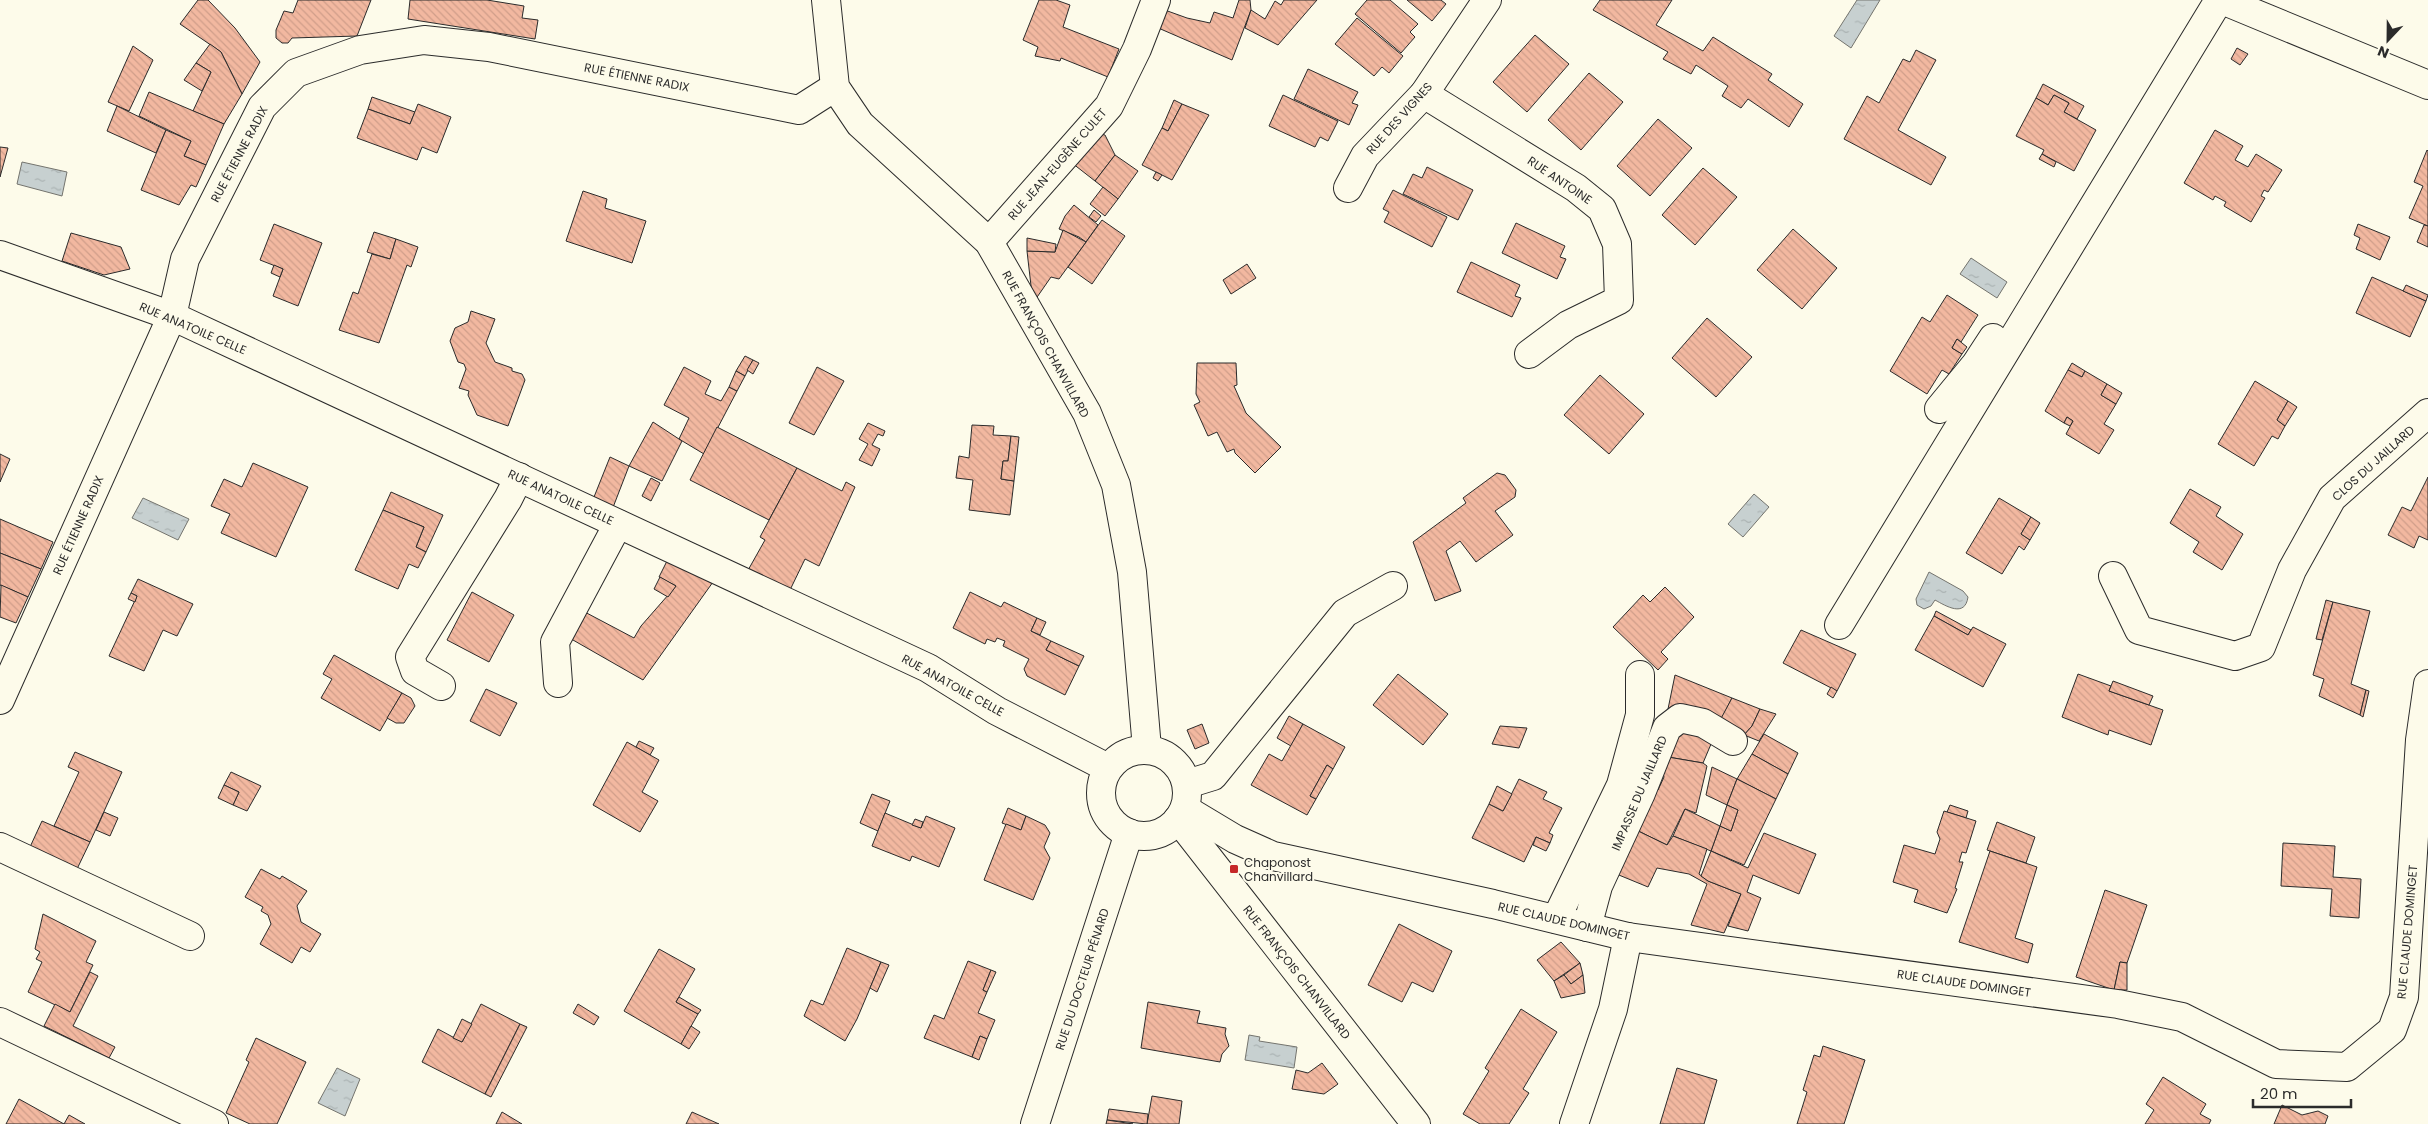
<svg xmlns="http://www.w3.org/2000/svg" width="2428" height="1124" viewBox="0 0 2428 1124" font-family="Poppins,sans-serif">
<style>
.water{fill:url(#water-ripples);stroke:#74746e}
.building{fill:url(#building-back-hatch);stroke:#2b2b2b}
.lines{fill:none;stroke-linecap:round;stroke-linejoin:round}
.minor-casing{stroke:#2b2b2b;stroke-width:30}
.minor{stroke:#fdfbea;stroke-width:28}
.poi-dot{fill:#c62828;stroke:#fdfbea;stroke-width:2}
.labels{text-anchor:middle;dominant-baseline:central;stroke-width:4;stroke-linejoin:round;paint-order:stroke}
.street-label{font-size:12px;fill:#2b2b2b;stroke:#fdfbea}
.poi-label{font-size:12px;fill:#2b2b2b;stroke:#fdfbea;text-anchor:start}
</style>
<defs>
<pattern id="water-ripples" width="26" height="14" patternUnits="userSpaceOnUse" patternTransform="scale(1.25)"><rect width="26" height="14" fill="#c7d0d0"/><path d="M2 4q2-2 4 0t4 0M15 11q2-2 4 0t4 0" fill="none" stroke="#abb3b3"/></pattern>
<pattern id="building-back-hatch" width="6" height="6" patternUnits="userSpaceOnUse" patternTransform="scale(1.25)"><rect width="6" height="6" fill="#f2b8a0"/><path d="M-1 5l2 2M0 0l6 6M5-1l2 2" fill="none" stroke="#d09e8a"/></pattern>
</defs>
<rect width="100%" height="100%" fill="#fdfbea"/>
<g class="water">
<polygon points="1857,0 1880,0 1851,48 1834,36"/>
<polygon points="22,162 67,172 62,196 17,184"/>
<polygon points="1971,258 2007,282 1997,298 1960,274"/>
<polygon points="1754,494 1769,507 1743,537 1728,524"/>
<polygon points="143,498 189,519 178,540 132,518"/>
<path d="M1929,572L1963,591L1968,597C1965,618 1946,606 1935,600L1931,606L1924,609L1917,605L1916,599Z"/>
<polygon points="1249,1035 1260,1037 1259,1041 1297,1047 1294,1068 1245,1060"/>
<polygon points="337,1068 360,1079 345,1116 318,1103"/>
</g>
<g class="building">
<polygon points="198,0 208,0 235,28 260,62 242,94 221,52 180,24"/>
<polygon points="298,0 371,0 357,36 292,38 288,43 282,43 276,38 276,30 284,11 293,13"/>
<polygon points="410,0 487,0 524,6 522,18 538,20 535,39 408,19"/>
<polygon points="1039,0 1056,0 1070,5 1063,27 1119,49 1108,77 1061,58 1060,61 1035,56 1038,47 1023,40"/>
<polygon points="1239,0 1250,0 1251,10 1232,60 1156,27 1162,9 1187,18 1210,23 1214,12 1233,18"/>
<polygon points="1284,0 1317,0 1278,45 1245,28 1251,10 1265,19 1275,1 1281,5"/>
<polygon points="1367,0 1390,0 1418,24 1410,32 1415,37 1401,53 1355,14"/>
<polygon points="1407,0 1441,0 1446,4 1432,21"/>
<polygon points="1600,0 1672,0 1656,25 1703,51 1713,37 1772,74 1768,80 1803,104 1789,127 1748,99 1741,108 1722,96 1728,86 1696,65 1691,74 1663,59 1668,52 1593,10"/>
<polygon points="1357,18 1403,56 1389,73 1382,67 1374,76 1335,44"/>
<polygon points="1535,35 1569,64 1527,112 1493,82"/>
<polygon points="210,44 221,52 242,94 224,124 193,111 211,72 196,63"/>
<polygon points="133,46 153,60 129,111 108,102"/>
<polygon points="2237,48 2248,54 2240,65 2231,59"/>
<polygon points="1916,50 1936,60 1898,130 1946,157 1931,185 1844,139 1867,96 1879,103 1903,59 1910,62"/>
<polygon points="196,63 211,72 202,91 184,80"/>
<polygon points="1308,69 1358,92 1352,103 1358,105 1349,125 1294,99"/>
<polygon points="1589,73 1623,102 1581,150 1548,120"/>
<polygon points="2043,84 2084,106 2077,119 2064,112 2069,103 2054,95 2048,105 2036,98"/>
<polygon points="149,92 224,124 206,165 184,156 191,141 139,116"/>
<polygon points="1283,95 1338,121 1328,141 1320,137 1315,147 1269,126"/>
<polygon points="2054,95 2069,103 2064,112 2096,130 2074,171 2042,154 2044,150 2016,136 2036,98 2048,105"/>
<polygon points="372,97 415,112 410,124 368,109"/>
<polygon points="1174,100 1182,104 1168,131 1162,128"/>
<polygon points="418,104 451,117 437,153 422,147 417,160 357,138 368,109 410,124"/>
<polygon points="1182,104 1209,115 1172,180 1142,165 1162,128 1168,131"/>
<polygon points="117,106 166,130 156,153 107,131"/>
<polygon points="1658,119 1692,148 1650,196 1617,166"/>
<polygon points="166,130 191,141 184,156 206,165 196,187 191,185 179,205 141,190"/>
<polygon points="2215,130 2243,146 2235,160 2248,167 2256,154 2282,170 2268,192 2264,190 2261,196 2265,198 2251,222 2224,206 2226,202 2215,196 2213,200 2184,183"/>
<polygon points="1097,133 1105,135 1115,155 1095,181 1072,163"/>
<polygon points="0,147 8,148 0,177"/>
<polygon points="2427,150 2428,151 2428,226 2409,218 2423,186 2414,182"/>
<polygon points="2042,154 2056,162 2054,167 2039,159"/>
<polygon points="1115,155 1138,171 1118,199 1095,181"/>
<polygon points="1427,167 1473,190 1458,220 1403,194 1413,174 1422,178"/>
<polygon points="1703,168 1737,197 1695,245 1662,215"/>
<polygon points="1156,172 1162,175 1158,181 1153,178"/>
<polygon points="1103,187 1118,199 1105,216 1090,204"/>
<polygon points="1393,190 1447,217 1432,247 1384,222 1389,212 1383,209"/>
<polygon points="583,191 607,199 605,208 646,221 632,263 566,241"/>
<polygon points="1074,205 1098,225 1086,242 1079,237 1059,229 1065,216"/>
<polygon points="1094,210 1101,216 1096,222 1089,217"/>
<polygon points="1102,220 1125,236 1092,284 1068,267"/>
<polygon points="1516,223 1565,246 1560,257 1566,259 1557,279 1502,253"/>
<polygon points="274,224 322,243 298,306 273,296 283,269 260,260"/>
<polygon points="2358,224 2390,237 2380,260 2356,249 2360,238 2354,235"/>
<polygon points="2424,225 2428,226 2428,247 2417,242"/>
<polygon points="1793,229 1837,268 1802,309 1757,270"/>
<polygon points="1063,230 1086,242 1059,279 1051,277 1033,303 1027,251 1055,252"/>
<polygon points="374,232 396,239 390,259 367,252"/>
<polygon points="71,233 121,247 130,269 104,275 62,261"/>
<polygon points="1027,238 1056,244 1055,252 1027,251"/>
<polygon points="396,239 418,247 411,267 407,265 379,343 339,330 353,292 358,294 372,254 390,259"/>
<polygon points="1471,262 1520,285 1515,296 1521,298 1512,317 1457,292"/>
<polygon points="1247,264 1256,278 1231,294 1223,280"/>
<polygon points="274,265 283,269 280,277 271,273"/>
<polygon points="2372,277 2426,301 2410,337 2356,313"/>
<polygon points="2406,285 2428,295 2426,301 2403,291"/>
<polygon points="1947,295 1978,315 1961,342 1957,339 1952,348 1962,354 1949,374 1942,370 1927,394 1890,371 1922,317 1930,322"/>
<polygon points="471,311 495,319 486,343 495,362 512,368 512,371 522,374 525,380 508,426 477,415 468,395 469,391 459,388 466,369 464,364 458,362 450,341 455,328 468,322"/>
<polygon points="1707,318 1752,357 1716,397 1672,358"/>
<polygon points="1957,339 1967,347 1962,354 1952,348"/>
<polygon points="745,356 753,360 745,376 736,371"/>
<polygon points="753,360 759,363 753,374 747,370"/>
<polygon points="1197,363 1236,363 1237,385 1234,386 1246,413 1281,447 1255,473 1235,453 1234,449 1227,452 1217,432 1208,436 1194,405 1200,402 1196,394"/>
<polygon points="2072,363 2085,371 2082,377 2068,370"/>
<polygon points="684,367 711,381 705,394 721,401 729,387 737,391 704,454 679,439 689,418 664,405"/>
<polygon points="817,367 844,381 814,435 789,423"/>
<polygon points="2068,370 2082,377 2085,371 2107,384 2101,395 2116,404 2104,424 2114,430 2099,454 2066,434 2073,421 2067,417 2064,423 2045,411"/>
<polygon points="736,371 745,376 737,391 729,387"/>
<polygon points="1600,375 1644,414 1609,454 1564,415"/>
<polygon points="2255,381 2288,401 2277,420 2285,426 2278,439 2272,436 2254,466 2218,444"/>
<polygon points="2107,384 2122,393 2116,404 2101,395"/>
<polygon points="2288,401 2297,407 2285,426 2277,420"/>
<polygon points="2067,417 2073,421 2070,426 2064,423"/>
<polygon points="653,422 682,441 662,481 629,466"/>
<polygon points="868,423 885,431 883,436 878,434 872,445 880,449 872,466 859,460 868,444 859,439"/>
<polygon points="972,425 994,426 993,435 1011,436 1008,461 1003,461 1001,479 1014,481 1010,515 969,510 973,480 956,478 959,456 969,458"/>
<polygon points="717,427 797,468 769,520 690,480"/>
<polygon points="1011,436 1019,437 1014,481 1001,479 1003,461 1008,461"/>
<polygon points="0,454 10,459 0,482"/>
<polygon points="610,457 629,466 612,510 592,502"/>
<polygon points="253,463 308,487 276,557 221,533 230,514 211,506 224,479 242,487"/>
<polygon points="797,468 842,491 846,482 855,487 819,566 805,559 790,590 747,572 765,540 760,537"/>
<polygon points="1497,473 1505,475 1516,490 1515,497 1495,511 1513,535 1476,562 1460,541 1446,551 1461,591 1435,601 1413,542 1466,503 1463,498"/>
<polygon points="2428,477 2428,540 2419,536 2414,548 2388,535 2402,507 2411,511"/>
<polygon points="651,478 660,483 651,501 642,496"/>
<polygon points="2190,489 2221,507 2216,516 2243,534 2222,570 2193,552 2199,542 2170,523"/>
<polygon points="391,492 443,515 426,552 416,547 424,527 383,510"/>
<polygon points="1999,498 2031,517 2021,534 2030,540 2024,550 2019,546 2002,574 1966,553"/>
<polygon points="383,510 424,527 416,547 426,552 418,568 409,564 398,589 355,570"/>
<polygon points="2031,517 2040,523 2030,540 2021,534"/>
<polygon points="0,519 53,542 41,569 0,553"/>
<polygon points="0,553 41,569 28,597 0,585"/>
<polygon points="667,561 713,582 643,680 566,636 581,610 634,638 641,626 676,586 659,577"/>
<polygon points="660,577 676,586 668,597 654,589"/>
<polygon points="138,579 193,604 177,636 163,630 144,671 109,656 137,596 131,593"/>
<polygon points="1,585 28,597 16,623 0,617"/>
<polygon points="1665,587 1694,617 1661,652 1668,659 1658,670 1613,627 1643,595 1650,602"/>
<polygon points="472,592 514,615 489,662 447,640"/>
<polygon points="970,592 1001,607 1004,602 1037,618 1031,631 1051,641 1046,650 1079,666 1065,695 1027,676 1024,669 1029,659 1003,646 1005,641 997,638 995,642 987,639 985,644 953,628"/>
<polygon points="131,593 137,596 135,602 128,599"/>
<polygon points="2326,600 2333,602 2322,640 2316,639"/>
<polygon points="2333,602 2370,611 2351,684 2366,690 2360,715 2319,696 2324,679 2313,675"/>
<polygon points="1936,611 1971,630 1968,635 1934,616"/>
<polygon points="1934,616 1968,635 1973,627 2006,644 1983,687 1915,650"/>
<polygon points="1037,618 1046,622 1040,635 1031,631"/>
<polygon points="1801,630 1856,654 1837,691 1783,663"/>
<polygon points="1051,641 1084,656 1079,666 1046,650"/>
<polygon points="334,655 402,693 380,731 321,698 332,679 323,674"/>
<polygon points="1398,674 1448,714 1423,745 1373,705"/>
<polygon points="2078,674 2111,686 2109,691 2163,710 2151,745 2109,730 2108,735 2062,717"/>
<polygon points="1675,675 1732,698 1720,722 1688,708 1668,709"/>
<polygon points="2113,681 2153,696 2149,705 2109,691"/>
<polygon points="1831,687 1837,691 1833,698 1827,694"/>
<polygon points="486,689 517,703 500,736 470,721"/>
<polygon points="2366,690 2369,691 2363,717 2360,715"/>
<polygon points="402,693 411,698 415,706 404,723 396,723 387,718"/>
<polygon points="1732,698 1760,709 1752,726 1744,735 1718,724"/>
<polygon points="1760,709 1776,714 1759,741 1744,735 1752,726"/>
<polygon points="1289,716 1303,724 1291,746 1277,738"/>
<polygon points="1202,724 1209,743 1195,749 1187,730"/>
<polygon points="1303,724 1345,747 1333,769 1327,765 1310,796 1316,799 1307,815 1251,785 1269,754 1282,761"/>
<polygon points="1500,726 1527,728 1519,748 1492,744"/>
<polygon points="1680,731 1714,737 1703,763 1668,757"/>
<polygon points="1764,734 1798,753 1788,774 1752,754"/>
<polygon points="639,741 654,748 650,755 636,747"/>
<polygon points="627,742 659,760 642,792 658,801 640,832 593,805"/>
<polygon points="75,752 122,772 90,842 54,826 79,772 68,767"/>
<polygon points="1752,754 1788,774 1776,799 1737,779"/>
<polygon points="1668,757 1703,763 1707,766 1696,813 1685,809 1667,845 1634,829 1651,793 1658,790 1664,777 1662,768"/>
<polygon points="1327,765 1333,769 1316,799 1310,796"/>
<polygon points="1712,767 1737,779 1727,805 1706,795"/>
<polygon points="231,772 261,786 247,811 233,805 239,792 224,785"/>
<polygon points="1519,779 1547,792 1543,799 1562,808 1549,833 1553,835 1550,843 1536,837 1524,862 1472,838 1489,804 1503,811"/>
<polygon points="1737,779 1776,799 1744,865 1711,851 1720,826 1731,831 1738,810 1727,805"/>
<polygon points="224,785 239,792 233,805 218,798"/>
<polygon points="1497,786 1512,794 1503,811 1489,804"/>
<polygon points="872,794 890,801 878,831 860,823"/>
<polygon points="1727,805 1738,810 1731,831 1720,826"/>
<polygon points="1950,805 1968,811 1966,818 1947,812"/>
<polygon points="1008,808 1026,816 1021,830 1002,823"/>
<polygon points="1685,809 1720,826 1711,851 1673,836"/>
<polygon points="1944,811 1976,821 1966,853 1962,852 1959,862 1963,862 1955,888 1957,889 1947,913 1914,902 1918,890 1893,882 1904,845 1935,854 1940,839 1937,832"/>
<polygon points="104,812 118,818 110,836 96,830"/>
<polygon points="885,813 921,828 926,816 955,828 939,867 912,856 910,861 872,846"/>
<polygon points="1026,816 1045,825 1050,833 1044,847 1050,858 1033,900 984,880 1006,824 1021,830"/>
<polygon points="915,819 923,822 921,828 912,825"/>
<polygon points="42,821 90,842 77,869 30,847"/>
<polygon points="1997,822 2035,837 2026,863 1987,850"/>
<polygon points="1634,829 1667,845 1673,836 1707,849 1699,874 1708,881 1741,894 1724,933 1691,925 1707,884 1689,874 1657,868 1648,887 1614,873"/>
<polygon points="1764,833 1816,854 1799,894 1753,875 1747,892 1761,898 1748,931 1728,926 1741,894 1708,881 1701,876 1711,851 1748,868"/>
<polygon points="1536,837 1550,843 1546,851 1533,845"/>
<polygon points="2283,843 2335,846 2333,877 2361,879 2359,918 2330,916 2332,889 2281,886"/>
<polygon points="1990,851 2037,867 2015,938 2033,944 2028,963 1959,942"/>
<polygon points="261,869 280,879 282,876 307,891 297,906 301,922 321,934 310,952 301,947 292,963 260,944 271,924 268,915 261,911 263,907 245,897"/>
<polygon points="2105,890 2147,905 2127,963 2120,962 2114,990 2076,977"/>
<polygon points="43,914 96,941 86,962 93,965 70,1012 28,992 42,962 36,959 40,952 35,949"/>
<polygon points="1399,924 1452,951 1433,992 1412,982 1402,1002 1368,985"/>
<polygon points="1561,942 1580,963 1554,981 1537,960"/>
<polygon points="847,948 881,962 857,1019 845,1041 804,1016 811,1000 823,1005"/>
<polygon points="659,949 695,969 676,1002 698,1014 681,1044 624,1011"/>
<polygon points="968,961 991,970 983,990 987,992 978,1013 995,1020 987,1039 980,1036 972,1057 924,1038 934,1015 944,1019"/>
<polygon points="881,962 889,965 877,992 870,988"/>
<polygon points="2120,962 2127,963 2127,990 2114,990"/>
<polygon points="1580,963 1583,975 1571,984 1564,975"/>
<polygon points="991,970 996,972 987,992 983,990"/>
<polygon points="90,972 98,976 73,1026 115,1047 109,1058 44,1026 55,1004 70,1012"/>
<polygon points="1564,975 1571,984 1583,975 1585,993 1561,998 1554,981"/>
<polygon points="679,997 701,1010 698,1014 676,1002"/>
<polygon points="1148,1002 1200,1011 1197,1023 1226,1028 1225,1034 1229,1046 1222,1054 1220,1062 1141,1048"/>
<polygon points="481,1004 520,1024 485,1094 422,1062 438,1029 462,1042"/>
<polygon points="578,1004 599,1017 594,1025 573,1013"/>
<polygon points="1521,1009 1557,1032 1523,1089 1529,1093 1509,1124 1480,1124 1463,1114 1489,1071 1485,1068"/>
<polygon points="462,1019 472,1024 462,1042 453,1038"/>
<polygon points="520,1024 527,1027 491,1097 485,1094"/>
<polygon points="691,1026 700,1032 689,1049 681,1044"/>
<polygon points="980,1036 987,1039 979,1060 972,1057"/>
<polygon points="256,1038 306,1062 277,1124 250,1124 226,1113 249,1062 246,1060"/>
<polygon points="1823,1046 1865,1060 1844,1124 1797,1124 1807,1092 1803,1090 1814,1055 1820,1057"/>
<polygon points="1322,1063 1338,1084 1324,1094 1292,1089 1296,1070 1308,1073"/>
<polygon points="1677,1068 1717,1080 1704,1124 1660,1124"/>
<polygon points="2163,1077 2206,1104 2200,1114 2211,1120 2209,1124 2145,1124 2154,1110 2146,1104"/>
<polygon points="1152,1096 1182,1101 1179,1124 1147,1124"/>
<polygon points="19,1099 64,1124 6,1124"/>
<polygon points="2282,1105 2302,1115 2318,1111 2328,1116 2325,1124 2274,1124"/>
<polygon points="1109,1109 1148,1114 1147,1124 1107,1120"/>
<polygon points="502,1112 522,1124 496,1124"/>
<polygon points="692,1112 719,1124 686,1124"/>
<polygon points="69,1115 85,1124 64,1124"/>
<polygon points="1107,1120 1133,1124 1106,1124"/>
</g>
<g class="lines">
<defs>
<g id="minor">
<polyline points="826,0 835,87 860,124 989,242 1087,413 1116,485 1132,572 1147,749"/>
<polyline points="2222,0 2428,85"/>
<polyline points="1424,94 1576,188 1602,209 1617,244 1619,300 1568,325 1529,354"/>
<polyline points="1348,188 1365,156 1424,94 1487,0"/>
<polyline points="989,242 1109,106 1137,49 1156,0"/>
<polyline points="0,255 172,316 928,668 997,711 1108,768"/>
<polyline points="1939,409 1976,364 1993,338"/>
<polyline points="2113,576 2139,630 2235,656 2261,647 2292,570 2332,498 2428,413"/>
<polyline points="1839,625 2219,0"/>
<polyline points="558,683 555,642 618,524"/>
<polyline points="441,686 415,671 410,657 508,499 519,477"/>
<polyline points="0,700 172,316 185,259 262,107 296,73 360,50 424,40 489,47 799,110 835,87"/>
<circle cx="1144" cy="793" r="43"/>
<polyline points="1187,784 1213,776 1345,613 1393,586"/>
<polyline points="1185,809 1235,839 1273,856 1493,904 1628,937 2118,1004 2182,1017 2276,1064 2347,1067 2392,1030 2404,997 2420,740 2428,684"/>
<polyline points="1178,819 1416,1124"/>
<polyline points="0,847 190,936"/>
<polyline points="1556,919 1621,785 1640,715 1640,675"/>
<polyline points="1587,927 1598,886 1641,793 1667,728 1680,718 1703,723 1733,741"/>
<polyline points="0,1022 214,1124"/>
<polyline points="1035,1124 1129,833"/>
<polyline points="1574,1124 1613,1009 1628,937"/>
</g>
</defs>
<use href="#minor" class="minor-casing"/>
<use href="#minor" class="minor"/>
</g>
<rect class="poi-dot" x="1229" y="864" width="10" height="10" rx="2.5"/>
<g class="labels">
<g class="street-label">
<text transform="translate(637 77) rotate(11)">RUE ÉTIENNE RADIX</text>
<text transform="translate(1399 118) rotate(-48)">RUE DES VIGNES</text>
<text transform="translate(239 154) rotate(-62)">RUE ÉTIENNE RADIX</text>
<text transform="translate(1057 164) rotate(-49)">RUE JEAN-EUGÈNE CULET</text>
<text transform="translate(1560 180) rotate(34)">RUE ANTOINE</text>
<text transform="translate(193 328) rotate(23)">RUE ANATOILE CELLE</text>
<text transform="translate(1046 344) rotate(61)">RUE FRANÇOIS CHANVILLARD</text>
<text transform="translate(2373 463) rotate(-42)">CLOS DU JAILLARD</text>
<text transform="translate(561 497) rotate(25)">RUE ANATOILE CELLE</text>
<text transform="translate(78 525) rotate(-66)">RUE ÉTIENNE RADIX</text>
<text transform="translate(953 685) rotate(29)">RUE ANATOILE CELLE</text>
<text transform="translate(1639 793) rotate(-67)">IMPASSE DU JAILLARD</text>
<text transform="translate(1564 921) rotate(13)">RUE CLAUDE DOMINGET</text>
<text transform="translate(2407 932) rotate(-85)">RUE CLAUDE DOMINGET</text>
<text transform="translate(1297 972) rotate(52)">RUE FRANÇOIS CHANVILLARD</text>
<text transform="translate(1082 979) rotate(-72)">RUE DU DOCTEUR PÉNARD</text>
<text transform="translate(1964 983) rotate(8)">RUE CLAUDE DOMINGET</text>
</g>
<g class="poi-label">
<text x="1244" y="862">Chaponost<tspan x="1244" dy="14">Chanvillard</tspan></text>
</g>
</g>
<g transform="translate(2388 40) rotate(202)" stroke="#fdfbea" stroke-width="4" paint-order="stroke">
<path d="M0-4L9 19L0 12L-9 19Z" fill="#2b2b2b"/>
<text y="-8" font-size="14" font-weight="bold" text-anchor="middle" fill="#2b2b2b">N</text>
</g>
<path d="M2253 1099v8h98v-8" fill="none" stroke="#2b2b2b" stroke-width="2.5"/>
<text x="2260" y="1099" font-size="15" fill="#2b2b2b" stroke="#fdfbea" stroke-width="4" paint-order="stroke">20 m</text>
</svg>
